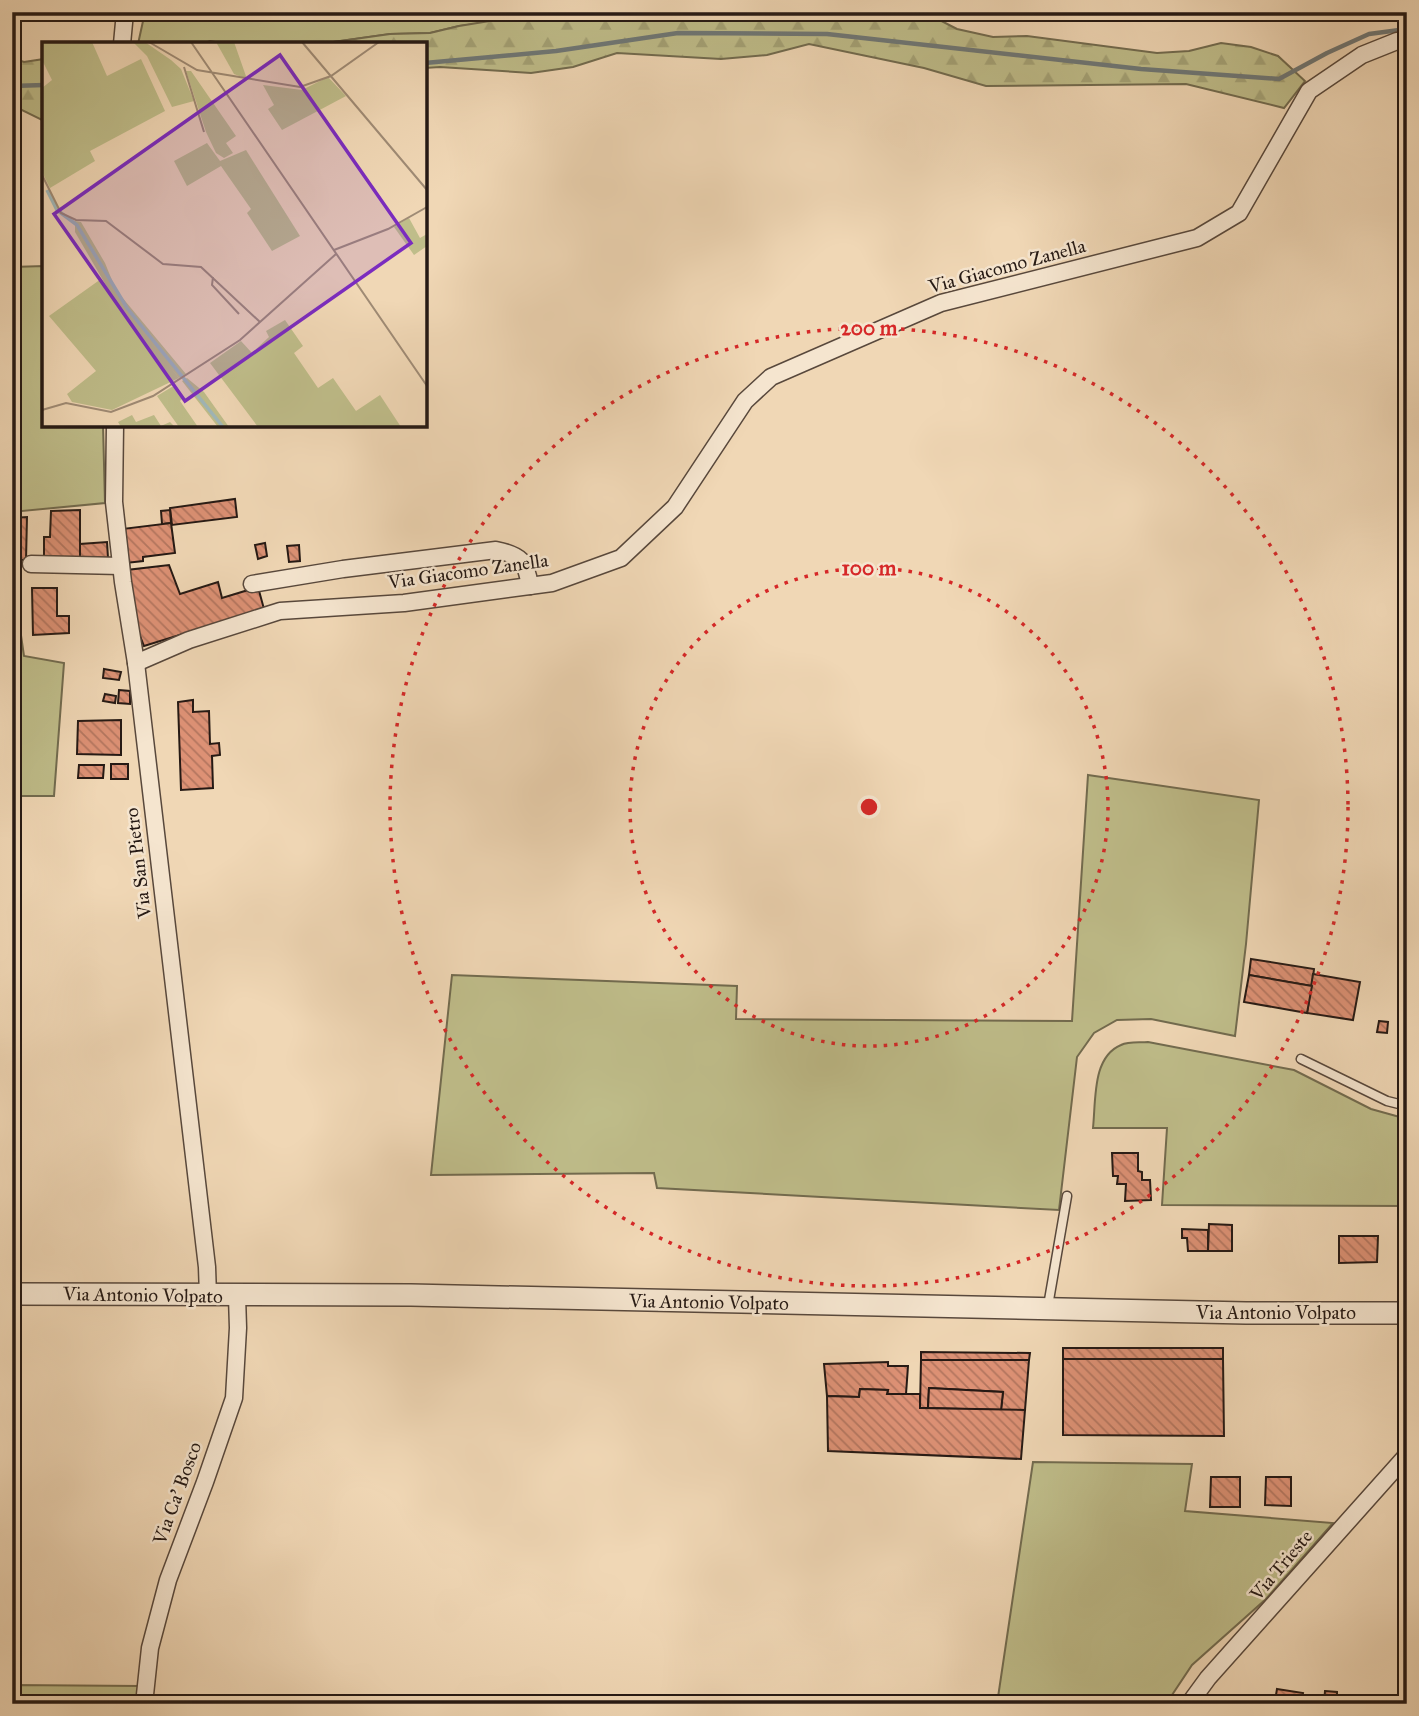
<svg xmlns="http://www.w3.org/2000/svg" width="1419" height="1716" viewBox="0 0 1419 1716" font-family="'IM FELL Great Primer',serif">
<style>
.grass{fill:#bfbd8a;stroke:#726b4f;stroke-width:2}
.forest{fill:url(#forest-firs);stroke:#726b4f;stroke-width:2}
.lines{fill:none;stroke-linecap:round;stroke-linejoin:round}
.stream{stroke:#6f7877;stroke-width:4.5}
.building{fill:url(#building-back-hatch);stroke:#251914;stroke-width:2}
.service-casing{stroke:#58483c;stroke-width:11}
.minor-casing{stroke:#58483c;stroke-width:19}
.tertiary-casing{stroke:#58483c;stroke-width:24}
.service{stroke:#f5e5cf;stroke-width:8}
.minor{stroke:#f5e5cf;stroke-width:16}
.tertiary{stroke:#f5e5cf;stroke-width:21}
.ring{fill:none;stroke:#d62828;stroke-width:3.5;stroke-dasharray:3.5 7}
.labels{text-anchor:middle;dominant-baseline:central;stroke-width:5;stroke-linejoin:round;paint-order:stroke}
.street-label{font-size:19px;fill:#251914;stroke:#f5e5cf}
.inset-river{fill:none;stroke:#a0b7b9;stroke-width:3.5}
.inset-road{fill:none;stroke:#9f8b75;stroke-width:2}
.view{fill:#7b2cbf;fill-opacity:0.15;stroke:#7b2cbf;stroke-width:3.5}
.inset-edge{fill:none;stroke:#251914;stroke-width:3.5}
.centre{fill:#d62828;stroke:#f5e5cf;stroke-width:3.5}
.ring-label{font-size:21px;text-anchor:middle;font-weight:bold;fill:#d62828;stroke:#f5e5cf;stroke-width:5;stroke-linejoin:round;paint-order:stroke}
</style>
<defs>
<pattern id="forest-firs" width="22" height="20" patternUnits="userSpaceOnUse" patternTransform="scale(1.75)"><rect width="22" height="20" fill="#bfbd8a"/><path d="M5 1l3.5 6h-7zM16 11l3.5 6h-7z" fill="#a4a276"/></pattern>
<pattern id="building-back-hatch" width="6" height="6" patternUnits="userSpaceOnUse" patternTransform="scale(1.75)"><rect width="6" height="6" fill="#dd9175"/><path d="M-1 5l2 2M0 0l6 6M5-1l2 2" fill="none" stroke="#b3765f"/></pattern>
</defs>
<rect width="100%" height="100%" fill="#f0d7b5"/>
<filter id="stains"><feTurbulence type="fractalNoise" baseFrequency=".00286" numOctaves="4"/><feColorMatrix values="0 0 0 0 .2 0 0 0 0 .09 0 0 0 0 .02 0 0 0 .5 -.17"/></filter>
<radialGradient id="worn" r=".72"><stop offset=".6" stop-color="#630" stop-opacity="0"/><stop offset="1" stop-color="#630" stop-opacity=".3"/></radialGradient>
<g class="grass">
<polygon points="145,12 572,12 459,26 430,33 390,34 319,44 227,44 210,41 202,44 138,44"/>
<polygon points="44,266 44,425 103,425 105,503 12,512 12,267"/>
<polygon points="12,574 24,656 64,663 54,796 12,796"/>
<polygon points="1088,775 1259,800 1246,944 1235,1036 1151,1019 1117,1020 1094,1033 1077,1057 1059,1210 657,1188 654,1173 431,1175 452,975 737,986 736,1019 1072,1021"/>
<path d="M1148,1042L1294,1070L1371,1109L1407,1119V1206L1162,1205L1167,1128H1093C1096,1100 1092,1057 1121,1045C1129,1041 1140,1043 1148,1042Z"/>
<polygon points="1033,1462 1192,1464 1185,1511 1333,1523 1266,1599 1192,1665 1166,1704 997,1704"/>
<polygon points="12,1685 139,1686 138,1704 12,1704"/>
</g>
<g class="forest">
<polygon points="572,12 924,12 957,29 993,37 1027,36 1157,53 1189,51 1221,43 1251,47 1278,56 1305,81 1284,108 1186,84 986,86 924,68 809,44 767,55 721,59 617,53 573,67 531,73 440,67 425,68 425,44 319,44 390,34 430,33 459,26 508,18"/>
<polygon points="12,58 24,62 44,59 44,121 18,108 12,110"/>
</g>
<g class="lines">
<g class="stream">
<polyline points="425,63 556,51 678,33 827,34 1141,69 1279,79 1327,53 1369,34 1407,29"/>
<polyline points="12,86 44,85"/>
</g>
</g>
<g class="building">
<polygon points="235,499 237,517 172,525 170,508"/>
<polygon points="80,510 80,557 44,557 44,537 50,537 51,511"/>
<polygon points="170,510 171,523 162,524 161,511"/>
<polygon points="27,517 26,560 12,560 12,518"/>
<polygon points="171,523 175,553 143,557 143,561 126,563 122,529"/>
<polygon points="107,542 108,558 80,560 80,544"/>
<polygon points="265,543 267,556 258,559 255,545"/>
<polygon points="299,545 300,561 289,562 287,546"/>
<polygon points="169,565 180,594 218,582 222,598 258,587 264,609 144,646 132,616 127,570"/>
<polygon points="32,588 57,588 57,616 69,616 69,633 33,635"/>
<polygon points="104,669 121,672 119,680 103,678"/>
<polygon points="119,690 130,691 130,704 118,703"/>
<polygon points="105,694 116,696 115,703 103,701"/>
<polygon points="193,700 193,712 209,711 210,744 219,743 220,755 212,756 213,788 181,790 178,702"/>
<polygon points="121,720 121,755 77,754 78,721"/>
<rect x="111" y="764" width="17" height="15"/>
<polygon points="79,765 104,765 103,778 78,778"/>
<polygon points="1251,959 1314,969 1312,986 1249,975"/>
<polygon points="1313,974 1360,982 1353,1020 1307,1013"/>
<polygon points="1249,975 1312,986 1307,1013 1244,1002"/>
<polygon points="1379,1021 1388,1022 1387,1033 1377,1032"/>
<polygon points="1112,1153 1138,1153 1138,1171 1142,1172 1142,1180 1150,1180 1151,1200 1125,1201 1126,1184 1117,1184 1118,1176 1113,1176"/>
<polygon points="1209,1224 1232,1225 1232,1251 1208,1251"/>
<polygon points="1182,1229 1208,1230 1208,1251 1188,1251 1187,1238 1182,1238"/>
<polygon points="1339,1236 1378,1236 1377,1262 1339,1263"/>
<rect x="1063" y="1348" width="160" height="11"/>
<polygon points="921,1352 1030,1353 1029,1360 921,1360"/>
<polygon points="1063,1359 1223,1359 1224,1436 1063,1435"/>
<polygon points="921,1360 1029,1360 1025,1410 1001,1410 1003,1392 929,1388 928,1408 920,1408"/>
<polygon points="888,1362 888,1366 908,1366 906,1394 887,1394 888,1390 860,1389 859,1397 827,1396 824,1364"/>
<polygon points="929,1388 1003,1392 1001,1410 928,1408"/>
<polygon points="860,1389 888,1390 887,1394 920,1394 920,1408 1025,1410 1021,1459 828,1451 827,1396 859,1397"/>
<polygon points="1211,1477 1240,1477 1240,1507 1210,1507"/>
<polygon points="1266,1477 1291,1477 1291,1506 1265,1505"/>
<polygon points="1277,1689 1303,1693 1301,1704 1275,1701"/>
<polygon points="1325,1691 1337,1692 1337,1704 1324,1704"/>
</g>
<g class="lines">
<defs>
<g id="service">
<polyline points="1301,1059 1387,1101 1407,1106"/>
<polyline points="1048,1306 1067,1196"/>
</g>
<g id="minor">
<polyline points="122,44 125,12"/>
<polyline points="115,425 114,502 123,582 136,663 207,1267 208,1296"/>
<polyline points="31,564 121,566"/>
<path d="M252,584L343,569L496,550C521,555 526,561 530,586"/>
<polyline points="136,663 189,640 280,611 404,603 552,583 621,558 675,507 745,401 771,377 941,303 1197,238 1239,213 1309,91 1362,55 1397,41 1407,40"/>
<polyline points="144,1704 150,1648 168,1580 205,1482 234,1398 238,1328 237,1296"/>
<polyline points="1189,1704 1208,1678 1407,1455"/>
</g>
<polyline id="tertiary" points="12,1294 411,1295 1246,1313 1407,1313"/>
</defs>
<use href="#service" class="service-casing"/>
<use href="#minor" class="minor-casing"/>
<use href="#tertiary" class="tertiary-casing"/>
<use href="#service" class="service"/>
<use href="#minor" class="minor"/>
<use href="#tertiary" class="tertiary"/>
</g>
<g class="ring">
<circle cx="869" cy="807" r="239"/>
<circle cx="869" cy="807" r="479"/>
</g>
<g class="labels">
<g class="street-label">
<text transform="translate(1007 266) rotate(-15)">Via Giacomo Zanella</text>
<text transform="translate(468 571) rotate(-8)">Via Giacomo Zanella</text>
<text transform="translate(138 863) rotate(-97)">Via San Pietro</text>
<text transform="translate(143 1295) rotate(1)">Via Antonio Volpato</text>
<text transform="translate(709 1302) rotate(1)">Via Antonio Volpato</text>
<text x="1276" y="1312">Via Antonio Volpato</text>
<text transform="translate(177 1493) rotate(-70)">Via Ca' Bosco</text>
<text transform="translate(1281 1565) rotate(-50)">Via Trieste</text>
</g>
</g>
<g transform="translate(42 42)">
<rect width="385" height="385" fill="#f0d7b5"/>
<path d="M0,0H50L65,34L99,17L123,69L48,109L53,119L8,146L0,130V46L10,38L0,18ZM91,0H103L129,18L139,27L152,59L130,65L105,14ZM174,0H192L205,37L192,32ZM144,29H149L194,94L184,101L191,111L182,116L174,111L164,90ZM286,35L304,54L240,88L226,67L232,63L221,43L260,48ZM165,101L178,119L204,108L258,194L230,209L205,171L209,167L179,124L145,144L132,119ZM367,176L378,196L385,192V204L372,213L352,185ZM59,237L137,336L70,368L30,360L25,352L54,329L7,274ZM243,278L261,304L252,311L276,346L291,336L314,369L338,353L359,385H216L168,321L199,299L210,311L227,295L224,289ZM133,343L142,355L138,359L156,385H137L115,354ZM90,373L94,380L112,373L119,384L128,380L133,385H79L76,380Z" fill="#bfbd8a"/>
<path d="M33,179L39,180L63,221L74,248L144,332L137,336L76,264L33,190ZM145,336L162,350L187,385H176L140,339Z" fill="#bfbd8a"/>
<path class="inset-river" d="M5,148L15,168L35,183L85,266L181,385"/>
<path class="inset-road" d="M107,0L155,28L258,45L289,34L337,0M149,0L385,344M260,0L385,148M142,25L162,90M0,133L19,171L34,178L64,179L121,222L159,225L218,280M292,208L346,187L385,165M171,235L170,243L197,272M0,368L24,361L69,370L111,354L198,298L294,212"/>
<path class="view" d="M238,13L369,201L143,359L12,172Z"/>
<rect width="385" height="385" class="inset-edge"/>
</g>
<circle cx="869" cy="807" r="10" class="centre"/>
<g class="ring-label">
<text x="869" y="335">200 m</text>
<text x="869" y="575">100 m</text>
</g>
<rect width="1419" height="1716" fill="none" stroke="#f0d7b5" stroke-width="42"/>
<rect x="14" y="14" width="1391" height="1688" fill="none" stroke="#251914" stroke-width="3.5"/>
<rect x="21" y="21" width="1377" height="1674" fill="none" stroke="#251914" stroke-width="2"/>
<rect width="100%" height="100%" filter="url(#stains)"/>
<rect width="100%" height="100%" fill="url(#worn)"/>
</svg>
